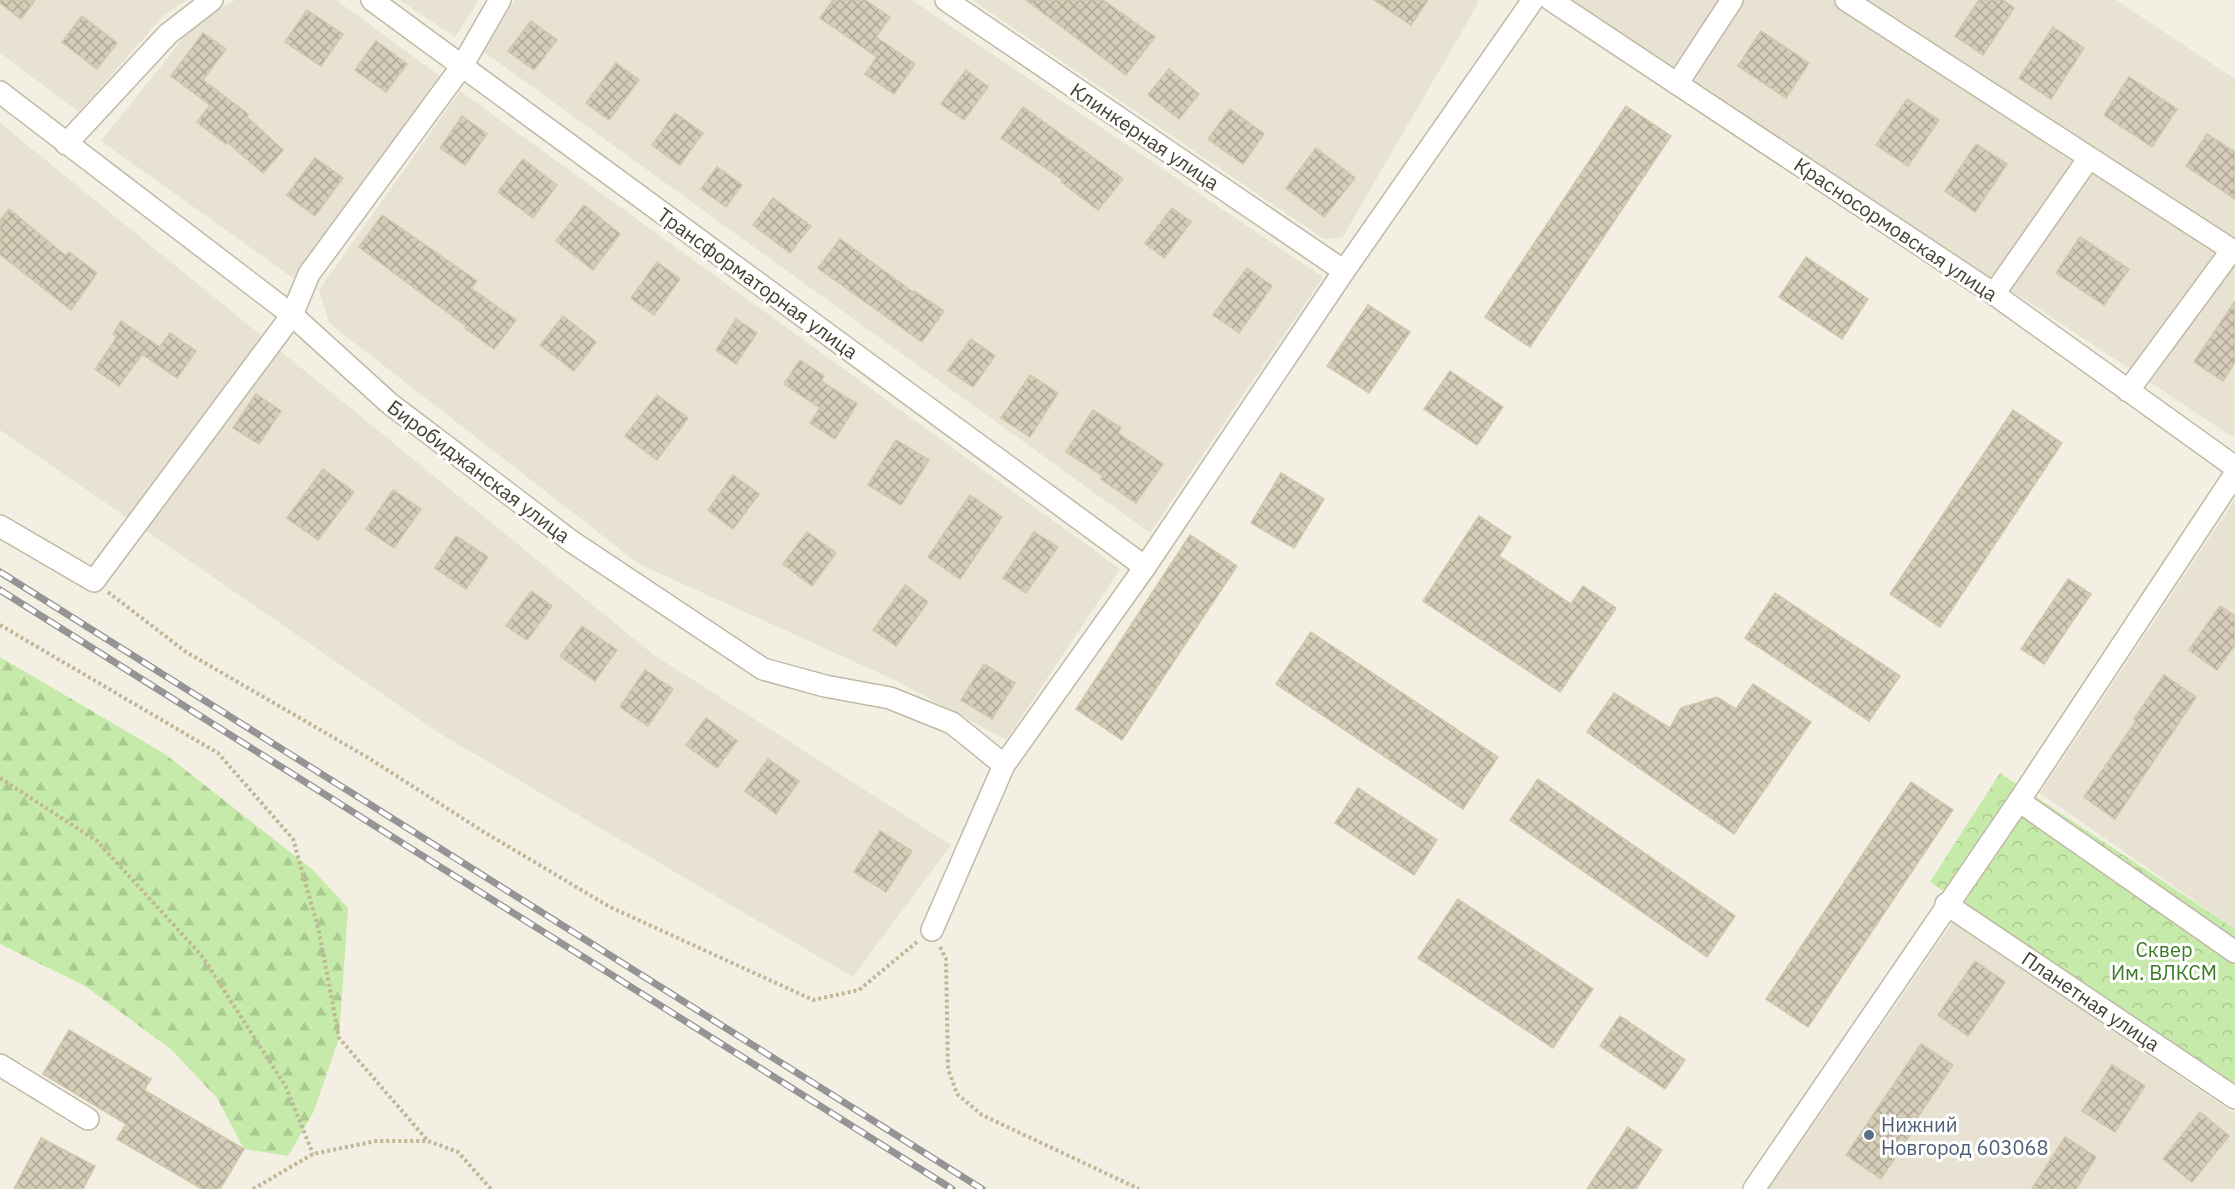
<svg xmlns="http://www.w3.org/2000/svg" width="2235" height="1189" viewBox="0 0 2235 1189" font-family="'IBM Plex Sans',sans-serif">
<style>
.residential{fill:#e7e2d1}
.forest{fill:url(#forest-firs)}
.park{fill:url(#park-crowns)}
.building{fill:url(#building-cross-hatch);stroke:#d0c6ab;stroke-width:1.5}
.lines{fill:none;stroke-linecap:round;stroke-linejoin:round}
.minor-casing{stroke:#bfb9a5;stroke-width:24}
.path{stroke:#c1b695;stroke-width:4;stroke-dasharray:3 3;stroke-linecap:butt}
.minor{stroke:#fff;stroke-width:21}
.rail-casing{stroke:#949494;stroke-width:7}
.rail{stroke:#fff;stroke-width:4.5;stroke-dasharray:14;stroke-linecap:butt}
.service-dot{fill:#5c6f8a;stroke:#fff;stroke-width:2}
.labels{text-anchor:middle;dominant-baseline:central;stroke-width:6;stroke-linejoin:round;paint-order:stroke}
.street-label{font-size:20px;fill:#454033;stroke:#fff}
.park-label{font-size:20px;fill:#3b7a23;stroke:#fff}
.service-label{font-size:20px;fill:#4e5e75;stroke:#fff;text-anchor:start}
</style>
<defs>
<pattern id="forest-firs" width="22" height="20" patternUnits="userSpaceOnUse" patternTransform="scale(1.5)"><rect width="22" height="20" fill="#c6eaa9"/><path d="M5 1l3.5 6h-7zM16 11l3.5 6h-7z" fill="#abca92"/></pattern>
<pattern id="park-crowns" width="20" height="18" patternUnits="userSpaceOnUse" patternTransform="scale(1.5)"><rect width="20" height="18" fill="#c6eaa9"/><path d="M2 6a3 3 0 1 1 6 0M12 15a3 3 0 1 1 6 0" fill="none" stroke="#abca92"/></pattern>
<pattern id="building-cross-hatch" width="8" height="8" patternUnits="userSpaceOnUse" patternTransform="scale(1.5)"><rect width="8" height="8" fill="#d5cdb8"/><path d="M0 0l8 8M0 8l8-8" fill="none" stroke="#afa896"/></pattern>
</defs>
<rect width="100%" height="100%" fill="#f3f0e3"/>
<g class="residential">
<polygon points="0,0 186,0 164,15 79,112 0,53"/>
<polygon points="235,0 336,0 444,79 293,278 101,141 193,26"/>
<polygon points="400,0 479,0 455,37"/>
<polygon points="515,0 912,0 1323,277 1150,533 484,52"/>
<polygon points="972,0 1476,0 1479,2 1342,238 1324,239"/>
<polygon points="1571,0 2116,0 2235,79 2234,438"/>
<polygon points="460,91 1120,569 1006,740 897,681 639,564 329,323 319,290"/>
<polygon points="0,123 654,655 951,845 853,977 439,733 0,430"/>
<polygon points="2235,499 2235,929 2040,793"/>
<polygon points="1953,922 2235,1114 2235,1189 1769,1189"/>
</g>
<polygon class="forest" points="0,657 165,754 313,870 348,908 339,1038 314,1111 288,1156 244,1149 217,1098 172,1050 85,986 0,944"/>
<polygon class="park" points="2000,773 2235,929 2235,1087 1930,882"/>
<g class="building">
<polygon points="0,0 35,0 21,19 0,3"/>
<polygon points="833,0 865,0 890,17 876,37 915,64 894,94 865,74 877,57 820,18"/>
<polygon points="1026,0 1103,0 1155,37 1126,75"/>
<polygon points="1374,0 1428,0 1411,25"/>
<polygon points="1979,0 2003,0 2014,8 1983,55 1955,36"/>
<polygon points="307,10 343,34 321,66 285,42"/>
<polygon points="82,16 117,43 97,69 62,42"/>
<polygon points="531,21 557,40 534,70 508,51"/>
<polygon points="2053,27 2084,48 2051,99 2019,78"/>
<polygon points="1761,31 1809,63 1786,98 1738,66"/>
<polygon points="203,33 226,49 203,80 248,114 247,117 283,150 263,173 227,142 226,144 197,122 210,105 171,76"/>
<polygon points="376,41 407,64 386,92 355,70"/>
<polygon points="616,63 639,80 609,120 586,103"/>
<polygon points="1169,69 1199,94 1179,119 1148,95"/>
<polygon points="966,70 988,87 964,120 941,104"/>
<polygon points="2129,77 2177,109 2152,147 2104,115"/>
<polygon points="1907,99 1939,120 1908,166 1876,145"/>
<polygon points="1626,106 1671,136 1530,347 1485,317"/>
<polygon points="1023,107 1123,179 1098,210 1061,182 1063,180 1001,138"/>
<polygon points="1230,109 1264,134 1243,164 1208,139"/>
<polygon points="675,113 703,133 680,165 652,145"/>
<polygon points="462,116 487,134 465,165 440,148"/>
<polygon points="2207,134 2235,152 2235,199 2186,166"/>
<polygon points="1976,144 2007,164 1975,212 1945,191"/>
<polygon points="1316,148 1355,178 1324,217 1286,188"/>
<polygon points="315,158 343,178 315,216 287,195"/>
<polygon points="523,159 557,185 533,218 498,192"/>
<polygon points="717,167 742,185 726,207 701,189"/>
<polygon points="773,198 811,226 790,253 753,225"/>
<polygon points="584,205 620,234 593,270 556,241"/>
<polygon points="1172,208 1191,222 1164,258 1145,243"/>
<polygon points="9,209 66,256 69,252 97,273 71,310 0,254 0,220"/>
<polygon points="382,215 477,281 471,288 516,320 494,349 465,328 466,326 359,247"/>
<polygon points="2080,237 2129,269 2104,305 2056,273"/>
<polygon points="840,239 913,292 914,291 944,311 922,342 818,268"/>
<polygon points="1806,257 1868,299 1842,339 1779,297"/>
<polygon points="657,262 680,279 654,315 631,298"/>
<polygon points="1247,268 1272,286 1239,333 1213,315"/>
<polygon points="2235,301 2235,362 2223,381 2194,362"/>
<polygon points="1368,305 1410,332 1369,393 1327,366"/>
<polygon points="563,316 596,342 574,371 540,345"/>
<polygon points="736,319 757,333 736,364 716,350"/>
<polygon points="121,321 160,347 170,333 196,351 177,378 142,354 119,386 95,369 117,337 113,334"/>
<polygon points="971,339 995,356 973,387 948,370"/>
<polygon points="800,360 824,376 821,381 857,404 835,439 810,423 820,408 784,384"/>
<polygon points="1450,371 1503,407 1477,445 1424,409"/>
<polygon points="1030,375 1058,393 1030,437 1001,418"/>
<polygon points="256,394 281,411 259,444 233,428"/>
<polygon points="657,395 688,418 657,460 625,436"/>
<polygon points="1093,410 1121,428 1118,433 1163,464 1136,503 1101,479 1103,476 1066,452"/>
<polygon points="2013,410 2062,443 1940,627 1890,594"/>
<polygon points="896,440 929,460 901,505 868,485"/>
<polygon points="323,469 354,492 318,540 287,518"/>
<polygon points="1281,473 1324,499 1294,548 1251,523"/>
<polygon points="733,475 759,494 733,529 708,510"/>
<polygon points="393,490 421,509 394,548 366,529"/>
<polygon points="970,495 1002,517 960,579 928,557"/>
<polygon points="1479,516 1511,537 1499,556 1571,604 1583,586 1616,608 1560,692 1423,601"/>
<polygon points="807,532 836,553 812,586 783,564"/>
<polygon points="1034,532 1058,547 1026,593 1003,578"/>
<polygon points="1190,535 1237,566 1122,740 1076,709"/>
<polygon points="456,536 488,557 466,589 435,568"/>
<polygon points="2068,579 2091,594 2044,664 2021,649"/>
<polygon points="905,585 928,602 896,646 873,630"/>
<polygon points="531,591 552,606 527,640 506,626"/>
<polygon points="1775,593 1900,676 1869,721 1745,638"/>
<polygon points="2220,606 2235,616 2235,645 2217,670 2189,650"/>
<polygon points="582,626 617,650 595,681 560,656"/>
<polygon points="1311,632 1498,757 1463,809 1276,684"/>
<polygon points="984,664 1015,683 992,719 961,700"/>
<polygon points="645,670 673,689 648,726 620,707"/>
<polygon points="2164,675 2196,697 2115,819 2084,797 2136,721 2134,719"/>
<polygon points="1753,684 1811,722 1734,834 1587,732 1614,693 1670,728 1681,708 1717,697 1736,709"/>
<polygon points="706,718 737,741 717,768 686,745"/>
<polygon points="768,759 799,781 776,814 745,791"/>
<polygon points="1538,779 1735,916 1707,957 1510,820"/>
<polygon points="1911,782 1953,810 1808,1027 1766,999"/>
<polygon points="1358,788 1437,840 1414,875 1335,823"/>
<polygon points="880,831 912,851 886,892 854,872"/>
<polygon points="1458,899 1593,989 1553,1048 1418,958"/>
<polygon points="1975,961 2005,982 1968,1036 1938,1015"/>
<polygon points="1620,1016 1685,1060 1665,1089 1600,1046"/>
<polygon points="69,1030 151,1079 144,1090 244,1149 220,1189 202,1189 117,1139 126,1124 43,1074"/>
<polygon points="1921,1044 1953,1065 1909,1130 1912,1132 1881,1179 1846,1155"/>
<polygon points="2112,1065 2145,1086 2115,1132 2082,1111"/>
<polygon points="2200,1112 2229,1136 2192,1182 2163,1159"/>
<polygon points="1628,1127 1662,1150 1636,1189 1587,1189"/>
<polygon points="2065,1137 2096,1157 2076,1189 2032,1189"/>
<polygon points="41,1138 95,1166 83,1189 14,1189"/>
</g>
<g class="lines">
<defs>
<g id="minor">
<polyline points="372,0 1145,567"/>
<polyline points="946,0 1344,271"/>
<polyline points="1551,0 1994,294 2235,467"/>
<polyline points="1846,0 2232,250 2128,391"/>
<polyline points="1677,84 1732,0"/>
<polyline points="0,92 292,315 389,403 571,541 763,669 825,686 890,698 952,723 1004,765"/>
<polyline points="66,144 168,34 212,0"/>
<polyline points="1994,294 2089,158"/>
<polyline points="0,526 94,581 292,315 309,274 462,66 500,0"/>
<polyline points="2019,801 2235,952"/>
<polyline points="1946,904 2235,1098"/>
<polyline points="932,930 1004,765 1145,567 1344,271 1533,0"/>
<polyline points="0,1065 88,1119"/>
<polyline points="1754,1189 2019,801 2235,474"/>
</g>
</defs>
<use href="#minor" class="minor-casing"/>
<g class="path">
<polyline points="108,592 186,652 367,757 484,832 610,907 813,1000 859,990 918,941"/>
<polyline points="0,625 218,753 293,839 319,931 339,1038 428,1141"/>
<polyline points="0,778 97,841 202,956 286,1087 313,1154"/>
<polyline points="940,947 946,959 948,1069 957,1094 982,1115 1139,1189"/>
<polyline points="253,1189 313,1154 376,1141 428,1141 458,1152 491,1189"/>
</g>
<use href="#minor" class="minor"/>
<defs>
<g id="rail">
<polyline points="0,572 982,1189"/>
<polyline points="0,590 952,1189"/>
</g>
</defs>
<use href="#rail" class="rail-casing"/>
<use href="#rail" class="rail"/>
</g>
<circle class="service-dot" cx="1869" cy="1135" r="6"/>
<g class="labels">
<g class="street-label">
<text transform="translate(1145 136) rotate(34)">Клинкерная улица</text>
<text transform="translate(1896 229) rotate(34)">Красносормовская улица</text>
<text transform="translate(758 283) rotate(36)">Трансформаторная улица</text>
<text transform="translate(479 471) rotate(37)">Биробиджанская улица</text>
<text transform="translate(2091 1001) rotate(34)">Планетная улица</text>
</g>
<g class="park-label">
<text x="2164" y="949">Сквер<tspan x="2164" dy="23">Им. ВЛКСМ</tspan></text>
</g>
<g class="service-label">
<text x="1881" y="1124">Нижний<tspan x="1881" dy="23">Новгород 603068</tspan></text>
</g>
</g>
</svg>
